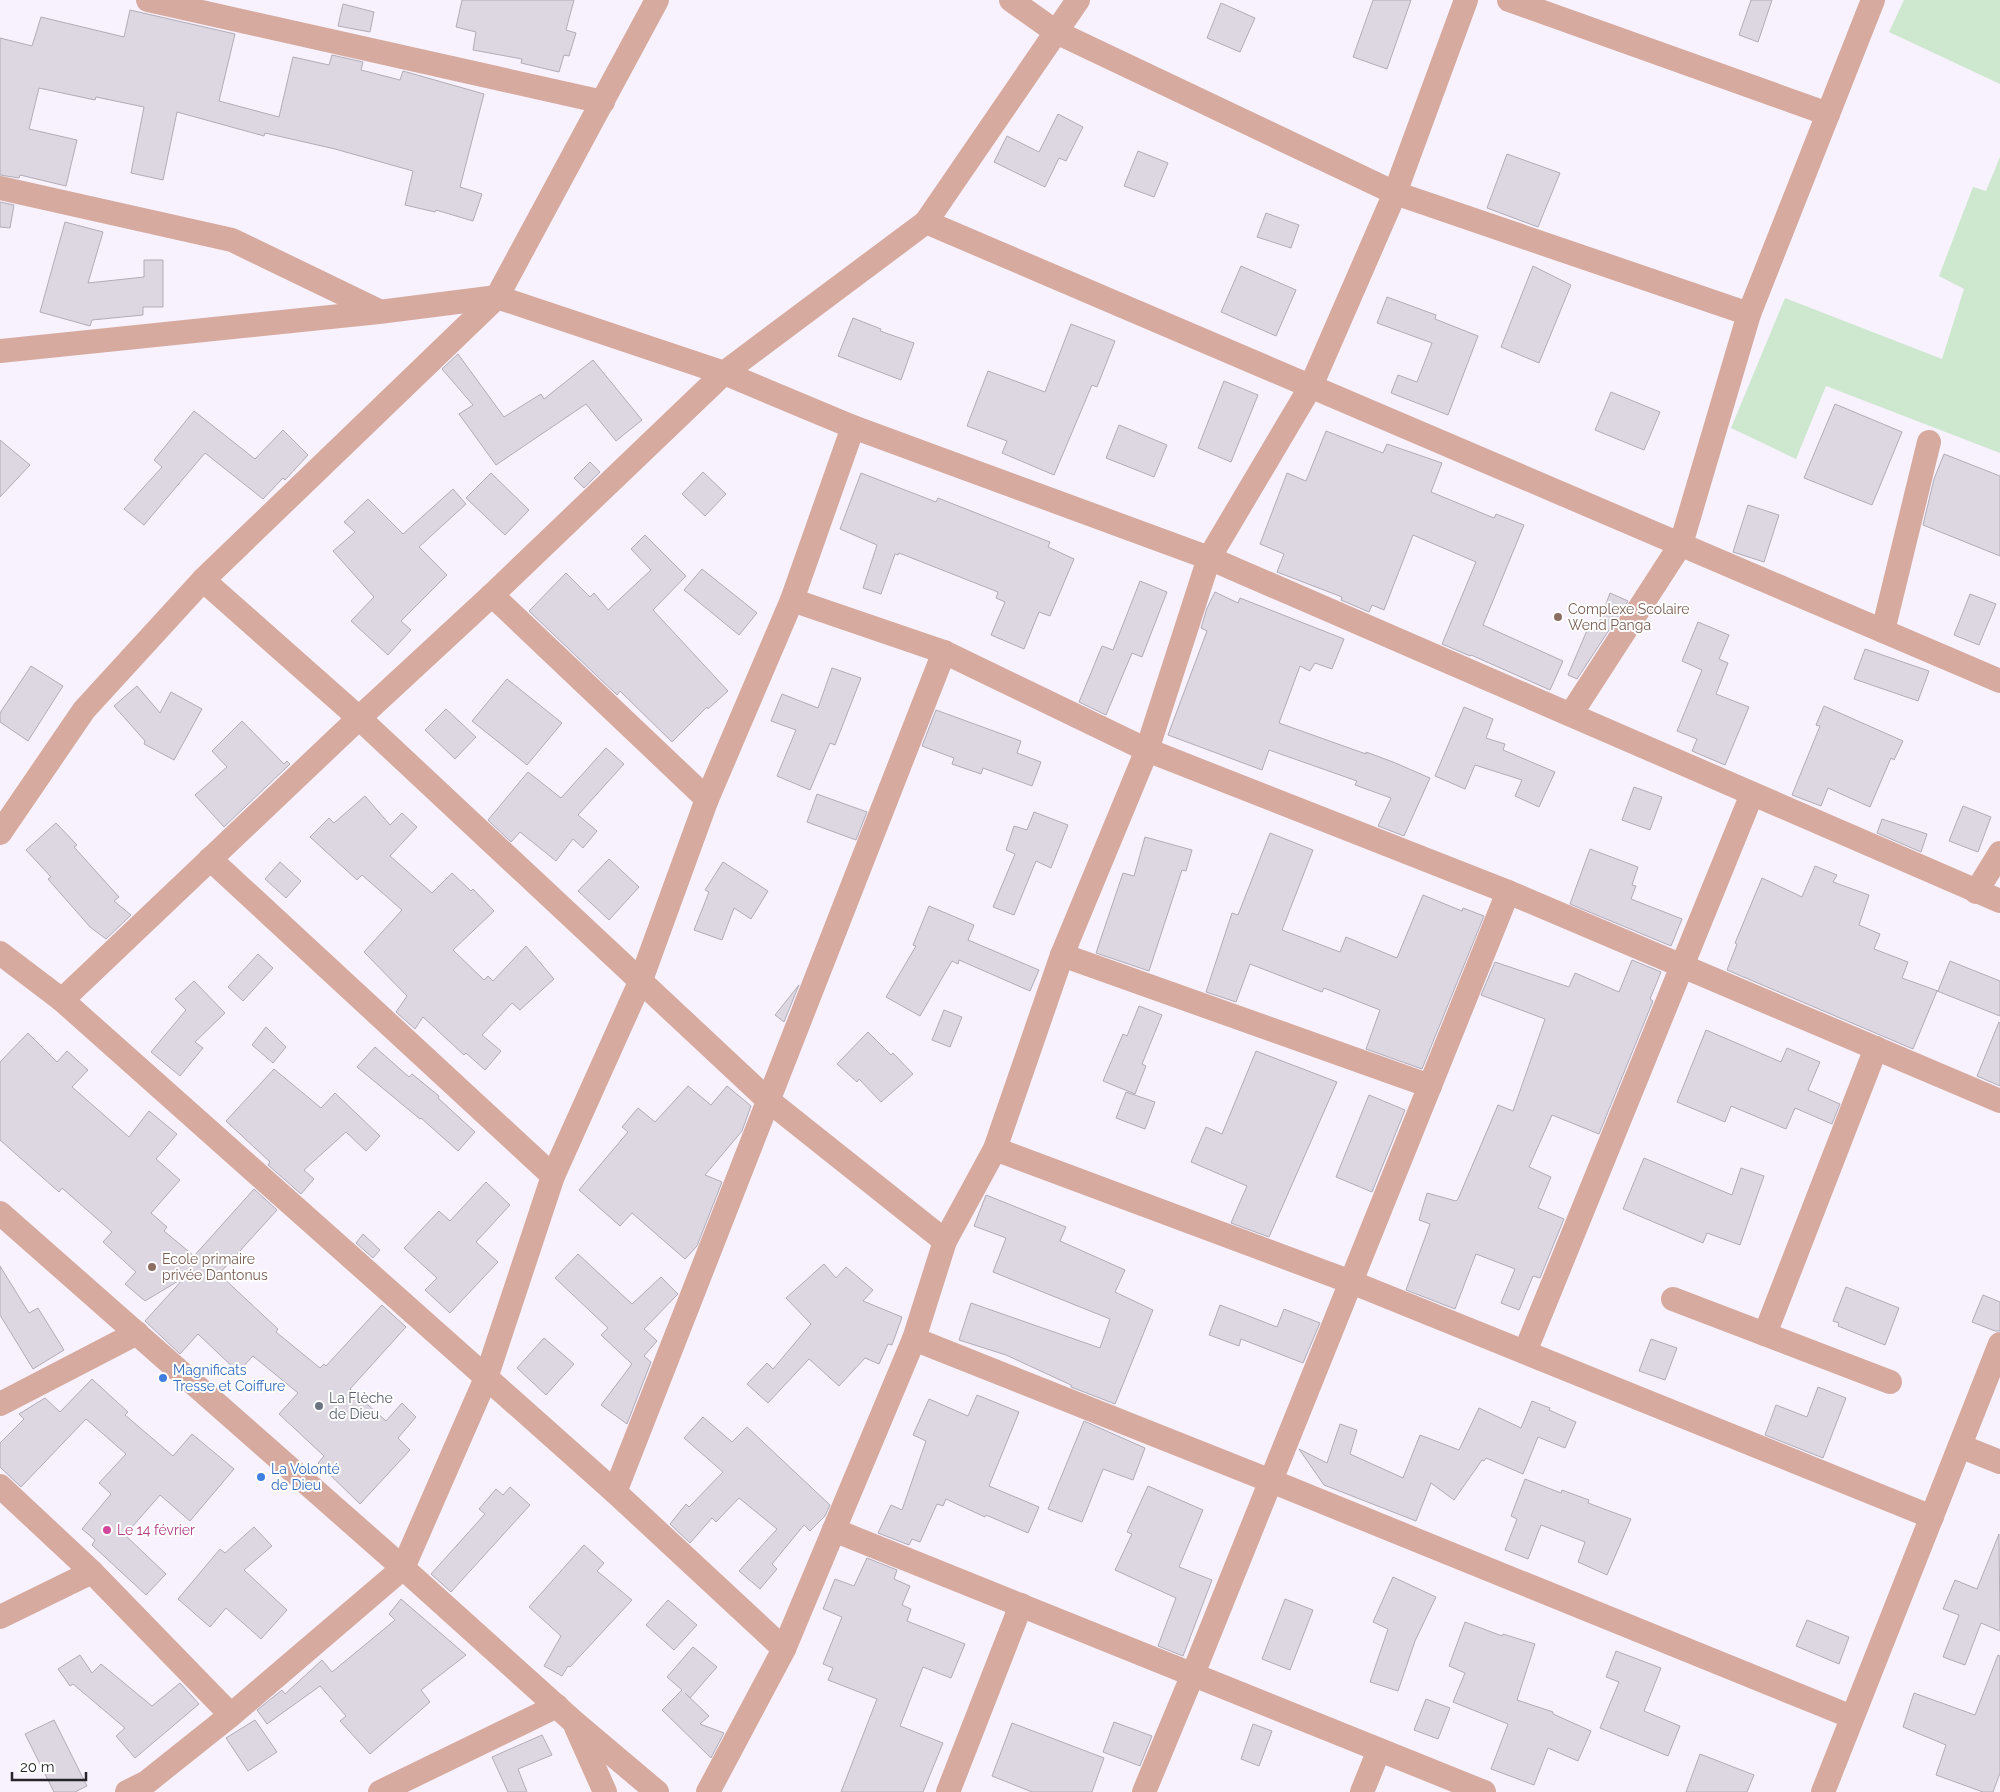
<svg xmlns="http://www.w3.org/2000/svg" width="2000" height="1792" viewBox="0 0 2000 1792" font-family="Raleway,sans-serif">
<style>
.green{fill:#cde8cf}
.building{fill:#ddd7e2;stroke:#b2acb7}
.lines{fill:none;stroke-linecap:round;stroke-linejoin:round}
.minor{stroke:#d7aa9f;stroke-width:24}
.education-dot{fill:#8d6e63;stroke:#fff;stroke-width:2}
.shop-dot{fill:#3f7fe0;stroke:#fff;stroke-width:2}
.worship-dot{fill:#6b7280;stroke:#fff;stroke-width:2}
.hotel-dot{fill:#d1479c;stroke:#fff;stroke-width:2}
.labels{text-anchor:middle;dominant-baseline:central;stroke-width:4;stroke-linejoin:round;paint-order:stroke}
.education-label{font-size:14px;fill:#785e54;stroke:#fff;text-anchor:start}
.shop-label{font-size:14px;fill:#366cbe;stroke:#fff;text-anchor:start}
.worship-label{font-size:14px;fill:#5b616d;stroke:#fff;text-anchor:start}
.hotel-label{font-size:14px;fill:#b23c85;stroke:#fff;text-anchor:start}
</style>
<rect width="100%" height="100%" fill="#f8f2fe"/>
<g class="green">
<polygon points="1904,0 2000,0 2000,84 1889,32"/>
<polygon points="2000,157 2000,453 1826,386 1796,459 1731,428 1785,298 1942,359 1964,289 1939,276 1973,187 1986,191"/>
</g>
<g class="building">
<polygon points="462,0 574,0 566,30 576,33 569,56 564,55 559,72 521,63 522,59 473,50 476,32 456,27"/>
<polygon points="1373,0 1411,0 1387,69 1353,57"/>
<polygon points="1751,0 1772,0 1758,42 1739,35"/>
<polygon points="1221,3 1255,18 1240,52 1207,38"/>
<polygon points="343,4 374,12 370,32 338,26"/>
<polygon points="130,10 235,34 219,101 279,117 293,57 329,65 332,55 363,62 361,70 400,80 403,71 484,94 460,187 482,194 473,221 436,210 435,212 405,205 413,171 335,149 265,133 264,136 177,112 163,180 131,173 144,107 96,97 95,100 39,88 29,129 77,140 66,186 20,175 19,178 0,175 0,38 32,46 41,17 124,37"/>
<polygon points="1058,114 1083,127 1066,161 1059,158 1045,187 994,162 1007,136 1039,152"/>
<polygon points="1138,151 1168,163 1154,197 1124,186"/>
<polygon points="1507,154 1560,173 1538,227 1487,208"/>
<polygon points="0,202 14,205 10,228 0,227"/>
<polygon points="1266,213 1299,225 1291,248 1257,237"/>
<polygon points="65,222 103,232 88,283 144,277 144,260 163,260 163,307 143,307 143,315 92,320 90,326 40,312"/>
<polygon points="1241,266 1296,290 1276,336 1221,312"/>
<polygon points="1533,266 1571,285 1539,363 1501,347"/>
<polygon points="1387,297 1436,315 1435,319 1478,336 1448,415 1391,393 1398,375 1417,382 1432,343 1377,323"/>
<polygon points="853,318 881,329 880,331 914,343 901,380 838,356"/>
<polygon points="1071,324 1115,341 1097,387 1092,385 1054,475 1002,453 1007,441 967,426 988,371 1045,392"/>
<polygon points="458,354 504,417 541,394 544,399 593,360 642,420 616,441 586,404 496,465 459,414 473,405 442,369"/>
<polygon points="1224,381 1258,395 1231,462 1198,448"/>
<polygon points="1611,392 1660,412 1644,450 1595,430"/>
<polygon points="1835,404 1902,432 1872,505 1804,478"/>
<polygon points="194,411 255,459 283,430 308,455 285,480 283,478 263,499 205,453 144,525 124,509 162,467 154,460"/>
<polygon points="1119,425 1167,445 1154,477 1106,458"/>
<polygon points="1326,431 1383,453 1387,444 1442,463 1431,492 1494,518 1496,514 1524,525 1483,625 1563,661 1550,690 1471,655 1470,656 1442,644 1476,562 1413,535 1384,610 1372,605 1369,612 1341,600 1342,597 1277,572 1284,554 1260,544 1287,473 1306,481"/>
<polygon points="0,440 30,465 0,497"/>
<polygon points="1944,454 2000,476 2000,556 1923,525 1934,479"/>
<polygon points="590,462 600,472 584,488 574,478"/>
<polygon points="703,472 726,494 705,516 682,494"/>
<polygon points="491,473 529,510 505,535 466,498"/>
<polygon points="861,473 936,502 938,498 1050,542 1048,547 1074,559 1050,616 1039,612 1024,649 991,635 1005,602 996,598 998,592 899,553 898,555 895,554 881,594 863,588 877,545 840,529"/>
<polygon points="453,489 466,504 419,547 447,575 401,621 411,630 388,655 351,621 374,597 333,551 355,532 344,522 368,499 403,534"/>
<polygon points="1748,505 1779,515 1764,562 1733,552"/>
<polygon points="645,535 686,576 653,610 728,691 708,709 707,707 672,742 620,691 617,695 529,611 566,573 590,597 594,593 608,610 651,570 631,549"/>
<polygon points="702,569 757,613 739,635 684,590"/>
<polygon points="1140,581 1167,592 1142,657 1132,653 1106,715 1079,702 1102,646 1113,650"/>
<polygon points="1215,592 1238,603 1240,598 1344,639 1332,669 1315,663 1310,671 1300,666 1279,723 1366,754 1366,752 1393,762 1430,778 1404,836 1378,826 1391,798 1355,785 1357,781 1269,750 1262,770 1168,735 1207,631 1201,628 1207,608"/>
<polygon points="1610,593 1628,601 1577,679 1568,675 1588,628 1596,631"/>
<polygon points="1970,594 1996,604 1979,645 1954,635"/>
<polygon points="1698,622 1729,635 1719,659 1728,663 1716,694 1749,707 1725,765 1692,751 1697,739 1677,731 1702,670 1682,661"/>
<polygon points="1865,649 1929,671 1918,701 1854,679"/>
<polygon points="31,666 63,686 28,741 0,722 0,713"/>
<polygon points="832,668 861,678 835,745 830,743 810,790 777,776 796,730 771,721 782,694 818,708"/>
<polygon points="507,679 562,723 527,765 472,721"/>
<polygon points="137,686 160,713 171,692 202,709 174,760 144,744 145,741 114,706"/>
<polygon points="1824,706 1903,741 1894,760 1891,758 1870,807 1828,788 1821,806 1792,795 1820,726 1816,725"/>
<polygon points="1464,707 1493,719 1486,738 1505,744 1503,750 1555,772 1539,807 1515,796 1522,780 1475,765 1465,789 1435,776"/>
<polygon points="446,709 476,737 455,759 425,730"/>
<polygon points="936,710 1021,741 1017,753 1041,762 1032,786 983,768 981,774 952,764 954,758 922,746"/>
<polygon points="242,721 284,764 287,761 290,764 224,827 195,795 227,767 212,751"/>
<polygon points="606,748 624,764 578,815 597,831 583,848 573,839 556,861 520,832 511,842 488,820 528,772 561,798"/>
<polygon points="1634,787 1662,797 1650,830 1622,820"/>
<polygon points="817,794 867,812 856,840 807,822"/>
<polygon points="365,796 390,825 402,813 417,827 390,856 432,893 452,873 471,891 473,889 494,911 453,950 484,980 488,976 493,981 526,946 554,979 520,1010 512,1003 482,1035 501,1051 485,1070 466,1053 464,1055 423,1017 415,1029 396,1012 407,996 364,952 402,910 362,875 357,880 310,837 329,818 334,823"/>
<polygon points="1963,806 1991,817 1978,852 1949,841"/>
<polygon points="1034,812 1068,825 1051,868 1036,861 1014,915 993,907 1015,854 1006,850 1014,826 1027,830"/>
<polygon points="1882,819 1927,834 1921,852 1877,833"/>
<polygon points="56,823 77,845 74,847 119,897 114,901 131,915 106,939 90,927 48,879 51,877 26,850"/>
<polygon points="1270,833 1313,850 1282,930 1340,952 1346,937 1397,958 1423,895 1462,911 1463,908 1484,916 1422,1069 1366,1049 1380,1010 1324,988 1322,992 1250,964 1236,1002 1206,992 1232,913 1238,915"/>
<polygon points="1145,837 1192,850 1186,871 1182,870 1149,971 1096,953 1123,873 1134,876"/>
<polygon points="1590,849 1638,867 1632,885 1636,886 1631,899 1682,919 1671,946 1570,904"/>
<polygon points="609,859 639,887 609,920 578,891"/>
<polygon points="280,862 301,881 286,898 265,879"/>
<polygon points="723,862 768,891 751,919 734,908 722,940 694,930 709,892 705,890"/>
<polygon points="1815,866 1837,875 1833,882 1869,895 1859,925 1880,934 1874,949 1908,962 1902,978 1938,991 1950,961 2000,981 2000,1016 1937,991 1913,1049 1727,970 1737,944 1735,943 1762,878 1802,897"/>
<polygon points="929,906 974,925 968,940 1039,970 1030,991 959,960 958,964 952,961 920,1016 886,997 916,946 913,945"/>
<polygon points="258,954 273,968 243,1001 228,987"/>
<polygon points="1632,960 1661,972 1650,999 1653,1001 1599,1134 1552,1115 1529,1167 1551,1177 1538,1208 1564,1219 1540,1278 1533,1276 1519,1310 1501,1303 1515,1269 1476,1254 1455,1309 1406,1290 1430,1224 1419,1220 1427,1193 1456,1201 1458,1199 1498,1105 1513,1111 1545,1019 1481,995 1495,962 1569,987 1575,973 1619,992"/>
<polygon points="194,981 225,1013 195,1042 203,1048 180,1076 151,1052 186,1010 175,999"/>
<polygon points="799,985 784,1022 775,1015"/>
<polygon points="1139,1006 1162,1015 1142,1064 1146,1066 1135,1094 1103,1081 1123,1034 1127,1036"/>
<polygon points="944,1010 962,1017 950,1047 932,1040"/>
<polygon points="1999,1022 2000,1023 2000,1086 1977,1076"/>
<polygon points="266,1027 286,1047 273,1063 252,1045"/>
<polygon points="1706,1030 1781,1062 1787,1048 1820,1062 1808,1090 1840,1104 1832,1124 1795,1108 1786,1129 1731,1106 1725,1122 1677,1102"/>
<polygon points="868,1032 891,1055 893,1053 913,1074 881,1102 859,1079 857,1082 837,1064"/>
<polygon points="28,1033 57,1062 67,1051 88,1070 72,1087 129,1137 149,1111 177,1134 156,1159 180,1180 151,1213 167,1227 164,1231 194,1256 254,1189 277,1210 219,1274 278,1329 276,1332 320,1368 324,1364 326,1366 382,1305 406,1327 350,1389 386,1421 402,1403 416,1417 398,1438 410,1450 360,1504 318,1463 324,1456 279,1414 298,1393 253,1356 238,1372 198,1334 180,1354 145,1321 185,1277 145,1301 125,1284 136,1272 103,1242 112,1232 62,1188 59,1192 0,1140 0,1062"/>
<polygon points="375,1047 409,1077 412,1074 439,1096 438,1098 475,1132 458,1151 421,1118 420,1119 357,1067"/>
<polygon points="1256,1051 1337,1082 1269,1237 1231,1223 1247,1186 1191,1162 1206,1127 1222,1134"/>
<polygon points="274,1069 321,1108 335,1093 380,1136 366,1151 346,1132 304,1170 314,1179 301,1194 268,1165 270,1162 226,1121"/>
<polygon points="688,1086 711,1105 727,1086 751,1106 742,1131 705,1175 722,1182 697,1246 685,1259 632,1213 620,1226 579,1190 628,1132 622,1127 638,1108 655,1122"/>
<polygon points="1126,1092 1155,1102 1145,1129 1116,1118"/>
<polygon points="1369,1095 1405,1110 1372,1192 1336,1177"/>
<polygon points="1644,1158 1732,1195 1741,1168 1764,1176 1740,1245 1707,1233 1703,1243 1623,1209"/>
<polygon points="486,1182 510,1205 476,1242 498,1262 450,1313 425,1290 437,1278 404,1248 439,1211 450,1221"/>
<polygon points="986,1195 1066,1227 1060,1241 1125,1270 1115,1292 1153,1310 1115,1404 1071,1387 1071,1385 1006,1355 959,1340 971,1303 1100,1348 1110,1319 993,1272 1006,1238 974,1226"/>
<polygon points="363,1234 380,1250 373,1258 356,1243"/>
<polygon points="578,1254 632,1304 661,1277 678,1294 644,1329 657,1341 644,1356 651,1362 627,1424 601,1405 632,1364 601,1335 608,1328 555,1278"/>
<polygon points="824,1264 836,1278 846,1267 873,1290 863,1301 902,1317 892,1345 888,1344 879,1364 865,1358 839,1386 809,1359 768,1403 747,1384 767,1363 773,1369 811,1324 786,1298"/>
<polygon points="0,1266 29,1313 38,1308 64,1350 33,1369 0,1315"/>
<polygon points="1846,1287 1899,1308 1885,1345 1838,1326 1839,1323 1833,1321"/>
<polygon points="1983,1295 2000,1302 2000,1331 1995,1331 1972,1322"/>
<polygon points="1220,1305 1277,1327 1284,1309 1320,1323 1303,1363 1241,1339 1239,1346 1209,1335"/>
<polygon points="544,1338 574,1364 546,1395 517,1368"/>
<polygon points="1651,1339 1677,1348 1665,1380 1639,1371"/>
<polygon points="92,1379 128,1412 125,1415 173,1456 192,1434 234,1469 190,1521 160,1495 125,1535 166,1574 146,1595 92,1545 95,1540 82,1529 111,1494 99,1483 126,1454 86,1419 21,1487 0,1467 0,1443 24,1419 19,1414 45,1398 60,1412"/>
<polygon points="1818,1387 1846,1398 1823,1458 1765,1435 1776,1405 1807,1417"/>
<polygon points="977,1395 1019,1412 989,1486 1039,1507 1028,1533 986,1515 985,1517 946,1499 943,1506 937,1504 920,1542 912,1539 909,1545 878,1533 891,1505 902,1510 926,1441 913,1435 929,1399 968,1416"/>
<polygon points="1532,1401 1550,1408 1549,1410 1576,1422 1565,1448 1538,1437 1523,1474 1486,1458 1484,1461 1482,1460 1454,1500 1431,1483 1416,1521 1324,1485 1299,1449 1327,1463 1340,1424 1357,1430 1350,1454 1403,1478 1420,1435 1459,1450 1479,1408 1521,1428"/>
<polygon points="703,1417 732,1442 747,1427 830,1505 825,1516 810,1531 804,1525 772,1564 777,1569 760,1589 739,1571 777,1529 739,1498 716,1522 712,1518 690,1543 670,1524 686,1504 689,1507 723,1472 684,1438"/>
<polygon points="1084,1421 1145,1448 1133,1480 1103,1469 1082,1522 1048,1509"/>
<polygon points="1525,1479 1561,1493 1562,1490 1589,1500 1588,1503 1631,1519 1607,1575 1578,1562 1585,1542 1541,1525 1528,1559 1505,1550 1517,1519 1511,1516"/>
<polygon points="1148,1486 1203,1510 1179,1567 1212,1580 1183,1656 1158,1646 1176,1598 1115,1570 1132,1534 1127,1532"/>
<polygon points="510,1487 530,1505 451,1592 431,1574 485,1514 479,1509 496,1489 503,1495"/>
<polygon points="254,1527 272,1546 244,1570 287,1610 261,1639 226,1608 210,1627 178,1599 220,1549 225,1553"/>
<polygon points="1999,1534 2000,1631 1981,1623 1965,1665 1943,1657 1959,1615 1943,1609 1955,1580 1977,1589"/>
<polygon points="584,1545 604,1563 597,1571 632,1600 570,1667 568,1666 562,1676 544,1666 561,1636 529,1607"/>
<polygon points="867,1558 897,1570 894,1579 910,1586 902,1605 911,1609 907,1621 965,1644 951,1678 923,1667 900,1726 943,1743 923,1792 841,1792 877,1699 828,1680 833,1668 823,1664 842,1617 823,1609 835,1579 854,1586"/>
<polygon points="1393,1577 1436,1597 1415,1641 1398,1691 1370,1682 1388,1629 1373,1622"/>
<polygon points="401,1599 466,1655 421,1690 430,1702 370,1754 340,1721 346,1716 320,1686 267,1724 257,1710 282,1690 285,1694 322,1660 332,1672 395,1620 389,1614"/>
<polygon points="1285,1599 1313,1610 1290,1670 1262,1659"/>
<polygon points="668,1600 697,1625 674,1650 646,1625"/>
<polygon points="1807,1620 1849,1637 1839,1664 1796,1646"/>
<polygon points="1465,1622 1502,1636 1503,1634 1535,1644 1517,1700 1553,1712 1553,1714 1591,1731 1578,1761 1548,1748 1534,1785 1491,1769 1508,1724 1453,1702 1465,1673 1449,1666"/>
<polygon points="693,1647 717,1667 690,1698 685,1693 709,1716 700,1724 724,1733 711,1758 662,1710 682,1690 667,1677"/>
<polygon points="1616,1651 1661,1668 1644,1711 1680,1726 1668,1756 1600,1728 1619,1682 1606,1677"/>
<polygon points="80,1655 92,1673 101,1664 152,1706 180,1683 199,1704 135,1758 116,1736 125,1728 73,1684 70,1686 58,1669"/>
<polygon points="1998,1655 2000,1656 2000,1773 1993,1792 1983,1792 1936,1775 1946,1745 1903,1727 1914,1693 1975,1715"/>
<polygon points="1426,1699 1450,1708 1438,1739 1414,1730"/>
<polygon points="54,1720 87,1786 75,1792 54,1792 25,1734"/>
<polygon points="255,1720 277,1752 248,1771 226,1738"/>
<polygon points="1114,1722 1152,1736 1140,1766 1103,1752"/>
<polygon points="1012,1723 1104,1758 1092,1792 1032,1792 992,1776"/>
<polygon points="1253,1724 1272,1731 1259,1766 1241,1759"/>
<polygon points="542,1735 552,1755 518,1769 527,1792 508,1792 492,1757"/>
<polygon points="1700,1754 1754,1775 1747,1792 1686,1792"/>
</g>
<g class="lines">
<g class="minor">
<polyline points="148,0 603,102"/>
<polyline points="1011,0 1056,32 1395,193 1749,314"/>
<polyline points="1509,0 1828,114"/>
<polyline points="0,188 232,240 379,311"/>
<polyline points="926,222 2000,681"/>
<polyline points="0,351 379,312 497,297 724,373 853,427 1209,558 2000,901"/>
<polyline points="203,580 359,718 769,1101 945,1241"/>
<polyline points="492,595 707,799"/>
<polyline points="792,600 944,652 1147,750 1508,892 2000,1101"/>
<polyline points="1883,631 1929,442"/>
<polyline points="1571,714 1681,544 1749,314 1873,0"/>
<polyline points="0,833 84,710 203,580 497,297 657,0"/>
<polyline points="210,859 553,1176"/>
<polyline points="1976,892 2000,853"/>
<polyline points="0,953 62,1000 615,1492 784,1649"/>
<polyline points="1062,955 1430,1086"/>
<polyline points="62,1000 359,718 492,595 724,373 926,222 1078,0"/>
<polyline points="995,1149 1351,1282 1932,1517"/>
<polyline points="0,1213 403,1568 574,1722 657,1792"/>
<polyline points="1673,1299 1890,1382"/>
<polyline points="1765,1334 1876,1048"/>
<polyline points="914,1339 1271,1481 1852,1717"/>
<polyline points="1525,1352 1752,794"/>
<polyline points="0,1404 137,1333"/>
<polyline points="1960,1446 2000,1462"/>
<polyline points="0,1486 92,1572 231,1715"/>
<polyline points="615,1492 944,652"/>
<polyline points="834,1530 1484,1792"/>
<polyline points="0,1617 92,1572"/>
<polyline points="576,1727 605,1792"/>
<polyline points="127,1792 147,1782 231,1715 403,1568 486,1378 553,1176 641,980 707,799 792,600 853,427"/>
<polyline points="380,1792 557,1706"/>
<polyline points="708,1792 784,1649 914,1339 945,1241 995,1149 1062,955 1147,750 1209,558 1311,386 1395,193 1466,0"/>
<polyline points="948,1792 1021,1605"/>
<polyline points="1144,1792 1193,1674 1508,892"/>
<polyline points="1362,1792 1379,1750"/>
<polyline points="1823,1792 2000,1344"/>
</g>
</g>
<g class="education-dot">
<circle cx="1558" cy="617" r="5"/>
<circle cx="152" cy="1267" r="5"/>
</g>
<g class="shop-dot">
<circle cx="163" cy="1378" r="5"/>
<circle cx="261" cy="1477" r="5"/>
</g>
<circle class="worship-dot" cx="319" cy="1406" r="5"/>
<circle class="hotel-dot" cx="107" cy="1530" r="5"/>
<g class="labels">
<g class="education-label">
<text x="1568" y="609">Complexe Scolaire<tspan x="1568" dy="16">Wend Panga</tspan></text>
<text x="162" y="1259">Ecole primaire<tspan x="162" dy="16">privée Dantonus</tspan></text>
</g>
<g class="shop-label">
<text x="173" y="1370">Magnificats<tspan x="173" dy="16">Tresse et Coiffure</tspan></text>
<text x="271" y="1469">La Volonté<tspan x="271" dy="16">de Dieu</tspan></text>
</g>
<g class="worship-label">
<text x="329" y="1398">La Flèche<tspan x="329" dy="16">de Dieu</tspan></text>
</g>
<g class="hotel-label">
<text x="117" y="1530">Le 14 février</text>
</g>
</g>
<path d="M12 1772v8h74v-8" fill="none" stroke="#272529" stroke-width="2.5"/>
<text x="20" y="1772" font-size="15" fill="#272529" stroke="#ffffff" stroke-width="4" paint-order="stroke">20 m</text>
</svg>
